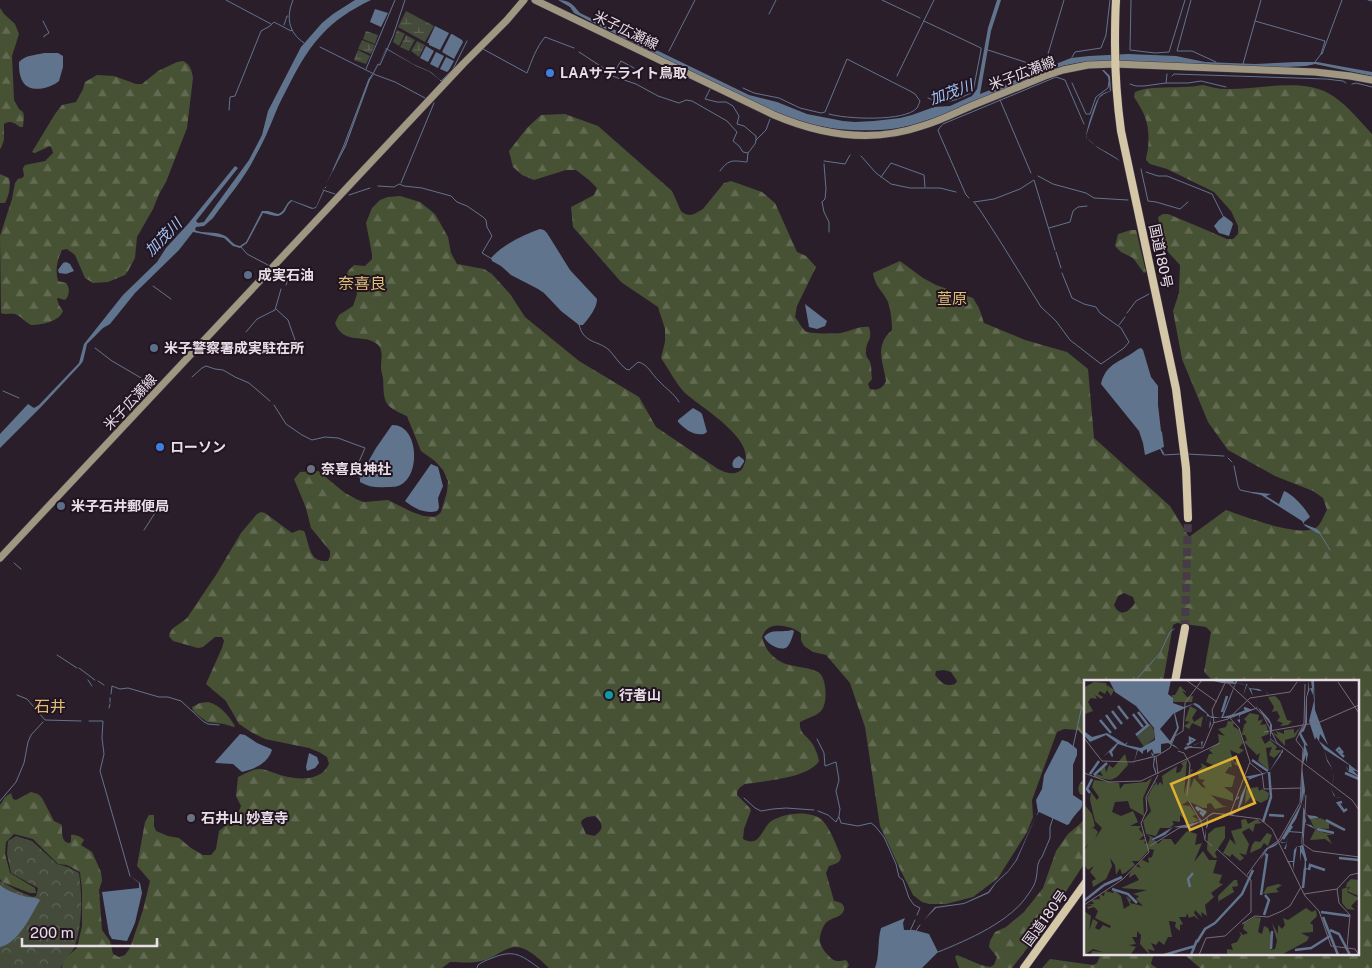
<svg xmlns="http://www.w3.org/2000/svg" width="1372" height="968" viewBox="0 0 1372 968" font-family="'Public Sans','Noto Sans JP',sans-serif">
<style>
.forest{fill:url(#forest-firs);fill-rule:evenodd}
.wetland{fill:url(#wetland-marsh)}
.park{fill:url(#park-crowns)}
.water{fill:#61748e}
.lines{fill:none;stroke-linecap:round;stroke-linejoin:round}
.stream{stroke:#61748e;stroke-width:1}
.trunk-tunnel{stroke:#473b47;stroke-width:8;stroke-dasharray:8 4;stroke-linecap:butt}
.secondary-casing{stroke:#453945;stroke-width:8}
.trunk-casing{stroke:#453945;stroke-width:9}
.secondary{stroke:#a09782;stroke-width:7}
.trunk{stroke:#d3c7a8;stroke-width:8}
.shop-dot{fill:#3f7fe0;stroke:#221421;stroke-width:2}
.service-dot{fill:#5c6f8a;stroke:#221421;stroke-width:2}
.worship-dot{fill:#6b7280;stroke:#221421;stroke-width:2}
.culture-dot{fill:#0f9aa8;stroke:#221421;stroke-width:2}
.labels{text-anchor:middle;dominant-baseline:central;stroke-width:4;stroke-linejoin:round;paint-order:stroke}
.street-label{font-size:14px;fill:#e7dee6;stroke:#221421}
.poi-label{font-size:14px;font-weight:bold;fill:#e7dee6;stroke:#221421;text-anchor:start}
.water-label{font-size:15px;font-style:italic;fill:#9fc2f1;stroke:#221421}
.neighbourhood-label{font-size:15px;fill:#debf74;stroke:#221421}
.quarter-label{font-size:16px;fill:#debf74;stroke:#221421}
.inset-river{fill:none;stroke:#61748e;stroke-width:2.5}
.inset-road{fill:none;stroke:#766b76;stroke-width:1}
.view{fill:#deb133;fill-opacity:0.15;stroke:#deb133;stroke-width:2.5}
.inset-edge{fill:none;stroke:#e7dee6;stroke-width:2.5}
</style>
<defs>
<pattern id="forest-firs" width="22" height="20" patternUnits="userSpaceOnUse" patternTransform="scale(1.25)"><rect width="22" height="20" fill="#475235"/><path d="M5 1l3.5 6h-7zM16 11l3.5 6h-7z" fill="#626a52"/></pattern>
<pattern id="wetland-marsh" width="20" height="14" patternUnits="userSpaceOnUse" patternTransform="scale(1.25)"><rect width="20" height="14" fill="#444b3a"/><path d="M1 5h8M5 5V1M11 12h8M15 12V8" fill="none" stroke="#5f6456"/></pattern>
<pattern id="park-crowns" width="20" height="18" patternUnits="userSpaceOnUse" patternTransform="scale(1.25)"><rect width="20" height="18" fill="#444b3a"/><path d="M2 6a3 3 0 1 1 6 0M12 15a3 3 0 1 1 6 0" fill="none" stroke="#5f6456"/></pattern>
</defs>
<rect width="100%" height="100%" fill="#2b1e2b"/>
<g class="forest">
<path d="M0,8L4,14L15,24L19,34L12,56L14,100L19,109L23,112L24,116L23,127H20C14,123 11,120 4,124V140L1,148L0,149Z"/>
<path d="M183,61C190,64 192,71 193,78L187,128L166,182L159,194L153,209L137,237L135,258L128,271L125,275L108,282L93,283L85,278L75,255L67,249L62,250C57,260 55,270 58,281L66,283C70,288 70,295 65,300L58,298L57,299L59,305L63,311C59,322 41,325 31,325C25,322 21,316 15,314C9,313 6,315 1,313L0,236L12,199L15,183L18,179L22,178L24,176L23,168L25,165L45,161L53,153L52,149L50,146L35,153L32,152L55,114L62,105L76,102L83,89L85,82L97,75L114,76L136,84H142L158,71L177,62Z"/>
<path d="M1203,85C1211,87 1218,89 1226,89C1258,90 1305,76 1333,96C1348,106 1360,121 1372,134V968H1200L1186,956L1185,954H1358V682H1214L1204,672L1211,632L1206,627L1177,623L1173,625L1163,682H1086V738L1078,730L1064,729L1057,732L1032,800L1033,817L1027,832L998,878L973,897L946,904H929L922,902L913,895L900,869L880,826L865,727L850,683L826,655L813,652L804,646L801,640V633C793,627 774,621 766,630C764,632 763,635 762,637C766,653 778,664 795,666C803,668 810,668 818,672C827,677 828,704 821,711C815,717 807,718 800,722C799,733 805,734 811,742C815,747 818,755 819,761C809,778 764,781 745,784C740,787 737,789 737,795L749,807L751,810L744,829L743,839C747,841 750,842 754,841C761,838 764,828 769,823C781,813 811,809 823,821C831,830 836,845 841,856C841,863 835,864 829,866L826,873L834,901C839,902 845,903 844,910C842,917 834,917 828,921C823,924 819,936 820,942C821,947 825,952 828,955C834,962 838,962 845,960L847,961L849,965L847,968H549C539,959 524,943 510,948C501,951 494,957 485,960C474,964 461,962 450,962L442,968H62L63,960L77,948L82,926V890L80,872L67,865L58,864L33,839L14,834L6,842L5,854L10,873L35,888L36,893H30L2,882L0,879V805L5,797L11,793L13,799L16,800L31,792L38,794L42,798L54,821L62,825C62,832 61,842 69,843L71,842V835C74,834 82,837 84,840L81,845L92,852L101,872L102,881L99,890L102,930L110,941L113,954L119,957L125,955L130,948L143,910L150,881L137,866L145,822L149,815H154V826L156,831L168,836L179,838L191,848L203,855H211L216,849L219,831L237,816L241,806L236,796L238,777C245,774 254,768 261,769C268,770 276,774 284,776C300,780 321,781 329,764L327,757L319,752L309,748L265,739L251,732L239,724L226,701L206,684L222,648L224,641L222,637H215L203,647L198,648L173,641L169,636C171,626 180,625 187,618L216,575L241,533L257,514L261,512L265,513L292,533L299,530L304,531C310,544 308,563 328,561L330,556V551L311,528L306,508L294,479L300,472L318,471L345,493L358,500L364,502L388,500L412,512L424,516L434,517L438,515L441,512L447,492L448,481L443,470L435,461L421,451L407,416C402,414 395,411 390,407C382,400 384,388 383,378C382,374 381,370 381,366C381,359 384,350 377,344C364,333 344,346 335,323L339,315L353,306L357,294L356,287L353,282L349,280L346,276L348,271L354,265L365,266L372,259V254L366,223L372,208L380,200L388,197L400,196L420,202L435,214L448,237L451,253L457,264L484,269L492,274L510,294L525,317L579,361L639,397L656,427L718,469C725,472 732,476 740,471C742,469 743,468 744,465C757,439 700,407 685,393C676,384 668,368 661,358L665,342V329L658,307L621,282L573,227L571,207L594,195L597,188L589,180L576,170H566L534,180L522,175L513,167L509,151L527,128L541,115L565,114L598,126L672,191L681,211L685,214L690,215L694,214L703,209L724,183L731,181L762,192L775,203L797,252L806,256L816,267L797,306L795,317C799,322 801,327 805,331C810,334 835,334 841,333C851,331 858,326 869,327C873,341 866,340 866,351C865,356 868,358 870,362C872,367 871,374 872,379L868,384L870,389C878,391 883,388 886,381C883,361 874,346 892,330C892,321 891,311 888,302C883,291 875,287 873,273L900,261L923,278L936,285L973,298L979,308L984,323L1025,340L1067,352L1088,369L1094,438L1170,506L1189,537L1226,510C1243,516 1302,539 1317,527C1321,524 1324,515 1327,510L1323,498L1313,491L1275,476L1228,450L1208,422L1182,359L1173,311L1179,293L1180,265L1168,252L1161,233L1158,217L1163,214H1168L1204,229L1227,239H1233L1238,234V226L1231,211L1214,192L1167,169L1150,164L1146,160C1146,155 1148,152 1148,148C1150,125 1146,115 1134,97L1135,92C1150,86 1167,88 1183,87C1190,87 1196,86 1203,85ZM1124,593L1133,597L1135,603C1129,612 1120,618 1114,605L1118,596ZM944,670L951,672L957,681L955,684C944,687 942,683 935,675L936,671ZM595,816C604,824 604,830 594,836L586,834L581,823L582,820L587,817Z"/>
<path d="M0,174L9,178C11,186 9,195 5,203H0Z"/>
<polygon points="1131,230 1136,230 1146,272 1144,273 1133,258 1121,252 1115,246 1118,234"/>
<path d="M208,702C219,704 229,716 235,726L234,727L224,724L207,722L193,711L192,707L200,703Z"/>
<path d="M1086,778V796L1080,794C1076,787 1080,782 1086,778Z"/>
<polygon points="1086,816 1086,861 1038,934 1012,968 959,968 955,957 957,955 981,965 990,967 994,965 997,957 989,947 990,941 995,932 1006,927 1024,912 1043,888 1056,851 1068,834 1081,823"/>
<polygon points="1101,954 1154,954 1151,963 1152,965 1157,968 1042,968 1050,959 1093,965 1097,963"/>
</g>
<g class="wetland">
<polygon points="406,11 434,26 425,42 398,27"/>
<polygon points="397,30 405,34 399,46 393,42"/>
<polygon points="366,31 378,35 375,44 363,39"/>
<polygon points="406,35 415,40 409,51 400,47"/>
<polygon points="362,40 375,45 371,54 358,49"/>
<polygon points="417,41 425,45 419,57 411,51"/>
<polygon points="358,50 370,56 366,64 354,60"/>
</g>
<path class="park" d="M16,836L32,841L57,864L68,867L79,873C82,896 83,922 75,945C73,954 63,958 61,968H0V881L20,892L33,897L36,896L38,888L11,873L7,854L8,841Z"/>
<g class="water">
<path d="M355,0H371C329,20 311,42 290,83C285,93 279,103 275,114C269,129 264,141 256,155C245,178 227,198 213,218L204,226L196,227L195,230C203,234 214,231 223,235C230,237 231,245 240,246L246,242L262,211H268L278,214C285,212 285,204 291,200L313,208L316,207L323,191H324L316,208L312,209L292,201C288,204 287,207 285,211C279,220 271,214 263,213L247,243L240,248L233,246L224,238L193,232L179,250L135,293L110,324L103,328L87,344L83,361L81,364L41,407L0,448V434L28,404L34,408L39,405L79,363L84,344L123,295L157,262L166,248L188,224L235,166L238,168L196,221L198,223L204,222L206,219L249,160L262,135L268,111L301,47L322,23L333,14Z"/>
<path d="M558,0C570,0 573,5 580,13L749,95L777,102L807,114L843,121L855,122L874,121L900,118L912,115L934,107L950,106L972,96L977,89L988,28L997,0H1001L991,31L980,94L1071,58L1089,56L1128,54L1176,56L1205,62L1255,64L1296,62H1317L1372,72V76L1315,64L1306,66L1266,68L1185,63H1180V64L1091,61L1077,63L1062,66L945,115C934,117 923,122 912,125C893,130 872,131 852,130C799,129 750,100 703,77C660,56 617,35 574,13L570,7Z"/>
<polygon points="375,9 388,13 381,27 370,22"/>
<polygon points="435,26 449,33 440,50 429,45 429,43 427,43"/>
<polygon points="451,34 452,34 462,40 463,42 454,59 442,52"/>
<polygon points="426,46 434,51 428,62 420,58"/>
<polygon points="386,48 413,64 431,72 441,81 430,72 416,66 386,49 375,73 370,80 346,146 326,184 345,145 369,79 375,73"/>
<polygon points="436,52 444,56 438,68 430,64"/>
<path d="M44,53H58L63,56V67L59,81C51,88 30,94 23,82C19,76 19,67 19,62C25,55 36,55 44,53Z"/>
<polygon points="446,57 454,61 449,70 447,72 440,69"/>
<path d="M1102,70H1104L1110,76L1111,91L1104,94L1099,98L1086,136C1093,148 1111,152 1120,161L1098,148L1086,137C1086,131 1095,102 1099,97C1101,94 1106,92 1110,91L1108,77Z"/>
<polygon points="1224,216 1232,222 1233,224 1229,236 1219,233 1214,226 1219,220"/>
<path d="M540,229L544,230L547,233L570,270L597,299C597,308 589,318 583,325H579L561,311L544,293L538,289L511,275L501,266L492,261L491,258C504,244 523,235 540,229Z"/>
<polygon points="66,262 70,264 74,271 66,274 59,273 58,270 63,263"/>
<polygon points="805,304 827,321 825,326 817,329 809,327"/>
<path d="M1141,348L1143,350L1151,377L1158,386V405L1161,431L1162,432L1164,447L1161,448L1164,453L1163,455L1160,449L1145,455L1143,443L1139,431L1101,384C1106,362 1122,362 1138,349Z"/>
<path d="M693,408L700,412L702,414L707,432L704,434C693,436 685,429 678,422V420Z"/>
<path d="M392,425C418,424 421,473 402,484C398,487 392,487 387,487C377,488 369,487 360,482V479L368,462L376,448Z"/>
<path d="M739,456L744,460V462L740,468H735L733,467C731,461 735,458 739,456Z"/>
<path d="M431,464L438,467L443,486L438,498L439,508L437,511C425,514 415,509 405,501Z"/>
<path d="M1284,491C1294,495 1305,508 1310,517L1304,522V524L1317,529L1321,533L1319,534L1305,526L1302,521L1261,495L1252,493L1253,492L1271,494L1266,496L1279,504Z"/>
<path d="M792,630L794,631C793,635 791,642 788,646C782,653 767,644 764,637C771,628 782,633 792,630Z"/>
<path d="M240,734L245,735L257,743L271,749L272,750C268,763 255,769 242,772L233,764L216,763L215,762Z"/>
<path d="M1062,740L1068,742L1077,749V755L1073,765V795L1082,801C1083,809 1080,809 1076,814C1073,817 1071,821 1069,824L1067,825L1039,812L1036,816L1017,860L1008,872L996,883L989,893L964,904L936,908L924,920L935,907L964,903L988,892L996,882L1008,871L1016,860L1036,816L1038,812L1036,800L1042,789L1044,775Z"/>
<polygon points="309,753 317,757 319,763 315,768 307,771 306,767"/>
<polygon points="129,875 140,883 142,893 135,923 127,941 112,939 109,934 102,892 139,888 139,883"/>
<path d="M0,885C7,891 19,895 28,897C33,898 36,897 40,900C31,915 19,943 0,947Z"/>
<path d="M905,918L903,923L904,930H914L929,934L938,952L922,968H875C880,955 877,942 881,928Z"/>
</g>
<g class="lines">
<g class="stream">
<polyline points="226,0 271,24"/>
<path d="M293,0C286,17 288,32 304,43"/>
<polyline points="882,0 920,18"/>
<polyline points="1131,0 1130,50 1155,53 1169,52 1185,0"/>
<polyline points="1191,0 1177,51 1192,51 1216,62"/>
<polyline points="1368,0 1372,1"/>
<polyline points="769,14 776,0"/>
<polyline points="43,21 49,33 44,36 44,37"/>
<path d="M924,21L981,48V50L973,92C956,100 946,106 928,98"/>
<polyline points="1255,21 1325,41 1321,54 1315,62"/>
<polyline points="284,25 287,16 288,16"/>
<polyline points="320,47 376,75 395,82 425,98"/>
<path d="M483,49L527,73C532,60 536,48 545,37L574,48"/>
<polyline points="985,49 1037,66 1045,64 1064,0"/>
<polyline points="669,51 695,0"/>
<path d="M579,52L608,71L612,76L636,84L658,96L679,103L686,100L692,101L727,121L737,132L733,141L739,146L743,152L748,153L747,162C734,161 729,158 720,171"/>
<polyline points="1321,54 1322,54 1342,0"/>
<polyline points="1072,57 1075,52 1101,48 1106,35 1110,0"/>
<polyline points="1243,64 1261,0"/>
<polyline points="366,69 395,0"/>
<polyline points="609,71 616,69 621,61 634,68"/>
<polyline points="897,76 934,0"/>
<polyline points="1172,76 1174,74 1326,79 1343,81 1346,83"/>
<polyline points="440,80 441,81 453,69 467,41"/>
<polyline points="1072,83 1086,114 1090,114 1096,97 1108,88 1109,82"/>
<polyline points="1166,83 1167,74"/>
<polyline points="1130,84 1136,86 1144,86 1166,83 1188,83 1201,81 1226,87"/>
<polyline points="1352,84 1356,83 1372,87"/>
<path d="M743,88L754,93L779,98L800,108L821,113L825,112L847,59L910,91L915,94L920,101C919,104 918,106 917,108C905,122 845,119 829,114"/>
<polyline points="710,89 705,99 717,102 726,102 733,106 739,116 737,124 744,126 756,136 756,140"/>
<polyline points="1000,100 1031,173"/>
<polyline points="229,110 230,97 235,96 261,31 270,26 274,22 291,31 292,30"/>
<polyline points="943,124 1056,77 1065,80 1084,124"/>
<polyline points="942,125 938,130 939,133 966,195 969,198"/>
<polyline points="748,153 755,144 756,140 766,130 770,119"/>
<polyline points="861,156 876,173 891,184 910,188 940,188 956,192"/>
<polyline points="824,161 845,164 850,155"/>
<polyline points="1141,169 1148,201 1156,202 1180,209 1188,202"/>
<polyline points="333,170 344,145 369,79 374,72 378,64 380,65 393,36 405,0"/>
<polyline points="1146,172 1158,176 1167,176 1212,194 1224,218"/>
<polyline points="1038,176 1053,184 1086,193 1094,198 1128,200"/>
<polyline points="881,177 891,163 924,175 925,187"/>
<polyline points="401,183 434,103"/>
<polyline points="378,186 394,187 399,184 404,186 422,188 451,196 457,202 467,206 483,217 486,220 487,227 492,236 482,253 492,259"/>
<polyline points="325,188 326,187"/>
<polyline points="323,190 335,194"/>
<polyline points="349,195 370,188"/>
<polyline points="822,202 825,199 826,189 824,164"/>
<polyline points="822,202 824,212 829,222 829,232"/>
<polyline points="974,202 980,210 1000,241 1041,307 1056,321 1070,340 1101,364 1124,348 1129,342 1121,328 1100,313 1096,307 1084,304 1072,298 1062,273"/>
<polyline points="974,202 994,199 1020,189 1034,180 1055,250"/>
<polyline points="1049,228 1070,222 1073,211 1078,207 1087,206"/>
<polyline points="241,247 247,254 268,265"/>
<polyline points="1056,252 1061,268"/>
<polyline points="275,270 288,280 286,285"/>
<polyline points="153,286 171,299"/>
<polyline points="276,309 288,320 295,340 303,345"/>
<polyline points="1127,313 1136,301 1149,294"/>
<path d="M579,324C583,344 598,340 609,350C615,356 619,364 626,369L629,370L638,362C648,364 652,375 659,381C666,389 674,393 679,402"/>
<polyline points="1119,325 1125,317"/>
<polyline points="246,332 257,319 275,310 281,289"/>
<polyline points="95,348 112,361 155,386"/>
<polyline points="192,377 202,368 206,366 215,369 223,370 235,377 249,383 270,401"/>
<polyline points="3,391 19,398"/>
<polyline points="274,405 286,424 302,435 312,440 325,437 338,438 365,448 355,471 357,475 362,479"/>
<polyline points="1163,453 1164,455 1180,454"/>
<polyline points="1187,454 1224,456"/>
<polyline points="1228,458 1232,462"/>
<polyline points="1234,466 1238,486 1240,490 1254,493"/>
<polyline points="144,530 155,513 160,500"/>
<polyline points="1319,532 1330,550"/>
<polyline points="14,563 21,569"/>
<polyline points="57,655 77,668"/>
<polyline points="79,668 95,680"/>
<polyline points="88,680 92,686"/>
<polyline points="98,681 104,685"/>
<polyline points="1134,682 1160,653 1170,632 1174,629"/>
<polyline points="111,694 112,686 120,689 128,688 159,697 168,697 181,701 204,722 208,724 219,725"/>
<polyline points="17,695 27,699 45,720 81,721"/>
<polyline points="110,702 110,698"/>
<polyline points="109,708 110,704"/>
<polyline points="89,721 103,721 102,738 104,754 100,771 130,876"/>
<polyline points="817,739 824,753 825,766 836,762 839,780 836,791 840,809 839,816 836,822 828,815 818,811"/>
<polyline points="1073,747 1081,710 1086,703"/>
<polyline points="744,798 755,808 761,811 773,809 786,808 814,810"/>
<polyline points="0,801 16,782 24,763 28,742 31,735 43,722"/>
<polyline points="839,817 841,823 858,826 871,823 875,826 884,837 896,864 899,877 903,880 909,898 914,905 920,908 917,915"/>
<polyline points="910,931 915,920"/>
<polyline points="916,931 920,925"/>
<path d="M938,952C968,940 1012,921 1029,893C1032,889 1035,884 1036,879C1038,871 1036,863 1042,857L1050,838V827L1053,818"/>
<path d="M477,968L478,965C482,962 487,960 492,958C514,949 521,955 539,968"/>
<polyline points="1201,968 1203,965"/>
</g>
<polyline class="trunk-tunnel" points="1185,628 1188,518"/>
<defs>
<g id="secondary">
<path d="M535,0L774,115C821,135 873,143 922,126C939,121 955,113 971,106C996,96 1021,86 1045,76L1063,70L1088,65L1115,64L1315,72L1350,76L1372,80"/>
<polyline points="0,558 463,64 507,20 524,0"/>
</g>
<g id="trunk">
<path d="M1116,0C1115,15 1115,29 1115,44C1115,73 1117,102 1121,131L1176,389L1186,468L1188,518"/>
<polyline points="1175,682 1185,628"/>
<polyline points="1024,968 1086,882"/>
</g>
</defs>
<use href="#secondary" class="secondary-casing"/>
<use href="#trunk" class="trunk-casing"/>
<use href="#secondary" class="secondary"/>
<use href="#trunk" class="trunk"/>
</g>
<g class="shop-dot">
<circle cx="550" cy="73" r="5"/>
<circle cx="160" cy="447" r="5"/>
</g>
<g class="service-dot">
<circle cx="248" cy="275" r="5"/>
<circle cx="154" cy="348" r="5"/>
<circle cx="61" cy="506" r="5"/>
</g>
<g class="worship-dot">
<circle cx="311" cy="469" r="5"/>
<circle cx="191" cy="818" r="5"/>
</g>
<circle class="culture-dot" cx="609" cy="695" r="5"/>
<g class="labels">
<g class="street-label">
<text transform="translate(626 30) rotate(26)">米子広瀬線</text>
<text transform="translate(1022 73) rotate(-21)">米子広瀬線</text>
<text transform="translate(1161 256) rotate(78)">国道180号</text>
<text transform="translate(130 402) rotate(-47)">米子広瀬線</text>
<text transform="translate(1045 918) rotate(-54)">国道180号</text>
</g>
<g class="poi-label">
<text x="560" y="73">LAAサテライト鳥取</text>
<text x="258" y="275">成実石油</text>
<text x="164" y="348">米子警察署成実駐在所</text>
<text x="170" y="447">ローソン</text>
<text x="321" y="469">奈喜良神社</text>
<text x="71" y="506">米子石井郵便局</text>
<text x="619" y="695">行者山</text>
<text x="201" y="818">石井山 妙喜寺</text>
</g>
<g class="water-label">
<text transform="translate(951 92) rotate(-20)">加茂川</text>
<text transform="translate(163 237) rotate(-46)">加茂川</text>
</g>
<g class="neighbourhood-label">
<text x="952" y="298">萱原</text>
</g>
<g class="quarter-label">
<text x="362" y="283">奈喜良</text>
<text x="50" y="706">石井</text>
</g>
</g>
<g transform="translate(1084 680)">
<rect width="275" height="275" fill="#2b1e2b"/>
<path d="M10,2L22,3L24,11L23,5L30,10L27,16L23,10L21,14L16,11L14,14L19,17L17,19L11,15L13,19L7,18L4,22L9,31L1,34V7ZM96,6L103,13L98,11L103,17L109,16L108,22H89L88,15H91ZM191,16L196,21L203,40L208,41L204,45L196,46L199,43L193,41L196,37L193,31L188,32L190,27L184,17ZM106,26L113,30L108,38L110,42L119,36L117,47L108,43L105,49L100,46L106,42L101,41ZM166,33L175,35L174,41L179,39L176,45L182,44L185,54L177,57L181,64L186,60L193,67L191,70H198L190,78L185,75L188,67L182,68L185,90L174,81L176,73L173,75L160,62L163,60L161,55H158L160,45L163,42L160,39ZM144,41L150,42L149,46L155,50L159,63L155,68L160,70L155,74L146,70L150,83L154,81L156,86L151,85L147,80L148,87H145L141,93L151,96L148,107H140L149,114V121L127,115L139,126H144L131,129L127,123L123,124V128H119L104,121L98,125L106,126L112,135L108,136L115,140L106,144L96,135V142L88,141L90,144L86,148H76L72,156L62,154L59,141L67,131L63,118L68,108L73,102V106L76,102L79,105L78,96L93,86L92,93L96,92L99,86L97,83L103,80L100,114L107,89L109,90L107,92L106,109L110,98L118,107L122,108L118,103L121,100L115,99L113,91L118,87L117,83L125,88L131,86L122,82L125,74H129L125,70L135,62L134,54L141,56L134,49L142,47ZM217,46L211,57L201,60V66L188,52L194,55L192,51L200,54V50L210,49V54ZM41,74L44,85L33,97L27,100L9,97L11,94L19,96L15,89L21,86L22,93L25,85L29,88ZM68,98L59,118L60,136L46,128L44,121L31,122L28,132L37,136L49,131L54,142L46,146H57L55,149L60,155L55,160L62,159L60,163L64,164L66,157L69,159L66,161L71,160L74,164L79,159H87L91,165L103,151L113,154L111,165L118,163L110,182L119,171L125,180H133L129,193L138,195L135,203L139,204L127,213L130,217L121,225L123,236L117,232L118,237L111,230L110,233L115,240L110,236L105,238L103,233L102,237H95L99,244L96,245V251L91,247L92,242L85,241L88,257H84L80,265L75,261L72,265L67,263L71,271L64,269L66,275L56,264L57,255L53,251V257H48L52,264L45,265L52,267L47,274L56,275H7L8,271L19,272L9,269L0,275V231L7,236L5,251L9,239L14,242L11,248L15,250L19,245L26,248L27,246L11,238L14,231L10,227L4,229L3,227L9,225L2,224H10L7,220L16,219L15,214L20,216L21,211L29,213L30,210L37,216L40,229L46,225L42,216L47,220L46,223L59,226L52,219L55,216L49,214L63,210L37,208L55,200L51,194L45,198L46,193L52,186L57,188L54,184L58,180L65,183L64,178L68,177L70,170L66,169L55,181H48L51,185L41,193L38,194L36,188L32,195L31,185L26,178L28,186L22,199L9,207L8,201L12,199L6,192L10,186L4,190L0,185V171L5,163L0,169V124L8,134L11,146L7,149L10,148L14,152L11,159L18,148L11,141L6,120L7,112L13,120L15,117L8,107L10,100L35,103L36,109L40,104L62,102ZM174,107L175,111L178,109L185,113L184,119L177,123L171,120V123L169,114L161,124L162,109L165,108L167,114V108ZM236,138L253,145L260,151L245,144V149L230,148L226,139ZM162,139L164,144L173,139L178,143L171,144L169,152L165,148L158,152L165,164L162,175L155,173L160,178L156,181L148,174L146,177L139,173L146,159L152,165L147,151L158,148L157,140ZM141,146V158L131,173L133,178H130L123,170L124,154L131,148ZM231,150L249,155H243L248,164L241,159L226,160ZM183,153L188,155L184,166L180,163L177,168L166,173L168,165L171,161L176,162ZM267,199L275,200V216L263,211L266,207H262L263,203ZM150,200H153L154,206L148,207L150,212L135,221V225L134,216ZM194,204L198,205L192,209L195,212L179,214L183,207ZM264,207L263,212L275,218L267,226L271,230L263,229L258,223V209ZM222,228L228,232L232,230L233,236L226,243L229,245V252L217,253L225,257L223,261L197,275H143V269L149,270L147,264L153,262L157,255L155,251L159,255L164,253L159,249L160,243L171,237L177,238L174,252L178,254L180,246L184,248L188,258L187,270L191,269L193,261L188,243L194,254V245L198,249L201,245L199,238L204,240Z" fill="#475235"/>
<path d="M66,44L71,51L70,59L60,67L52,55Z" fill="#444b3a"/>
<path d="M25,0H87L84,14L89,18V23L100,27L111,23L115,25L126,36L137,38L151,4L138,3L125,0H149L150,3L153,0V3L159,4L162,5L163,3L171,0L163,3L164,8L175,9L178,11H182L184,14V15L182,11H176L167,9L169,16H173H169L163,5L159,16L162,5L152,3L139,37L172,28L173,17L172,27L176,29L185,39L188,45V50L186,58L198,68L199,69V72L197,74V75L185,92L164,100L158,122L154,131L148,135L131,133L123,137L124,141V146L122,149V157L121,159L123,138L118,141L104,148L89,147L81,155L67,161L69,158L66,157L63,155L70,158L89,147L117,142L115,137L118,141L125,135L129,133L148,134L153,131L157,116H155V118L152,120V119L155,116H157L165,98L160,97L185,92L199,69L186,59V44L174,28L156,35V43L153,40L156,39L155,35L147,38H127L126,40L127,44L125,49L126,40L127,37L123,36L122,44L123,34L109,24L91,33L95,48L87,64L90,65L96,70L100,68L106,66H110V65L119,61V60L118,68L117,62L101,70L100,68L96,70L84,63L77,64V73L70,74L71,79L70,85V86L72,91V95L73,98H74L73,100L71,102L70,105L69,106L67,107V108V107L70,105L71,103L74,98H73L69,86L70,75L65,78H63L68,76L67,72L70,75L68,69L63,73V69L59,71V74L54,70L52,76L49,87L53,70L34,64L28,72L29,75V76L28,77L25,72L19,77L33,63L22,55L6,62L0,55V51L8,57L23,53L41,64L44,62L42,65L57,68L71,60L70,48L52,26L31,12ZM90,33L93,48L86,61L76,49ZM224,0L225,9L228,8L227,0H230L231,30L244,65L236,54L235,61L275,92L269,90L275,97L265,92L264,91V90L263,89L262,86L265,91V85L240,69L243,79L247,86L250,98L247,109L251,116L252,117L256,118H257L262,128L275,136L262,128L257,118L253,117L250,116L247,109L250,97L247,87L243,81L240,69L232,57L231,60L225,41L230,21L229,7V15L226,8L223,17V43L220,51L217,53L224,66L221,65L224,74L223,79L222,83H225H222V75L218,87L221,110L219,127L220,128L223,135L231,136L234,137V138L226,139L222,134L221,131V136L222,141L221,144L227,145L230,148L233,149V150H235L237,151L238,152L245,153L256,157L245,153L238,152L233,150L221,144L220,129V128L221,143L217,167L222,181V188L225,189L220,190L221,179L217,172V174L216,182V167L213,166L209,191V182H205L208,188L203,181H209L210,170L213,166H217L218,153L204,152L202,169H200L203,162L197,163L199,167L197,163V162H203L204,151L218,152L220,113L217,126L212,139L197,161L191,166L184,169L176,180L182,169L196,161L217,124L218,87L220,64L215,54L221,44L222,18L224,10Z" fill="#61748e" fill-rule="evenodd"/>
<path class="inset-river" d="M34,26L44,39M28,31L38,44M138,32L143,16M49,34L59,47M155,34L165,30L160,28M22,35L32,49M16,40L27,53M52,55L64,45L54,32M103,65L110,60L106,58V62M259,73L255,68L253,70L260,77M168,80L184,91M261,93L275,99M6,94L15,81M10,95L23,83M6,113L3,109L8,99M258,122L254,123L260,131L263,129M115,131L112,127L121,132L119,135L116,132M185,135L200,136M242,140L261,150M179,142L187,117L185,92M233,149L250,153M199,159L208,146M218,165L222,181M255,178L275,180M225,190L226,185L241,190M20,205L38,197M106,207L104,199L109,193M219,208L221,188M28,209L44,214L53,223M177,215L183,175L181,174M0,221L20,205M237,232L266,236M180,235L185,220L181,215M239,237L254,275M246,250L255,254L266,275M113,262L121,249L131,243L158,214L169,190M187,269L188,251M211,270L227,268L246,256M80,275L111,266M107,275L113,260"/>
<path class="inset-road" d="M102,0L133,22M251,0H270M142,1L179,35L193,63L268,120L275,130M254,2L275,33M145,37L155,48L166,82L146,134M129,43L144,39L166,18L206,12L213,2M180,52L236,42L275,25M0,58L18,81L48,82L73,76L86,68L91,56L99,51L101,23L118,0M101,67L119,68M119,68L130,42L128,30L142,1M94,71L100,73L106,84L103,116M72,77L74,94M166,83L178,93L180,109L217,108M0,93L25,102L57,101L136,63M222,115L219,164L229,171L275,177M105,121L117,142L121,160L128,166M66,166L95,148L118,141L129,133L176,139L188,149L221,216L235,231L247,266L271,269L275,275M163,195L182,169L195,160L216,123L219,69L212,60L220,43L221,4M253,209L255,223L266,235L263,268M253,209L266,195L275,193M220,214L253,209M0,225L39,199L65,172L57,143L63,130L62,117L74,95M158,244L171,236L184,237L198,231L206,226L217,207M115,275L122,258L141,256L167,232V200L133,169"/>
<path class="view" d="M152,77L171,123L106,150L87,104Z"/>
<rect width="275" height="275" class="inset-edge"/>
</g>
<path d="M22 938v8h135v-8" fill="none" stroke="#e7dee6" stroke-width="2.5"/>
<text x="30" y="938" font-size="15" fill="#e7dee6" stroke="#221421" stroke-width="4" paint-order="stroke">200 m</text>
</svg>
